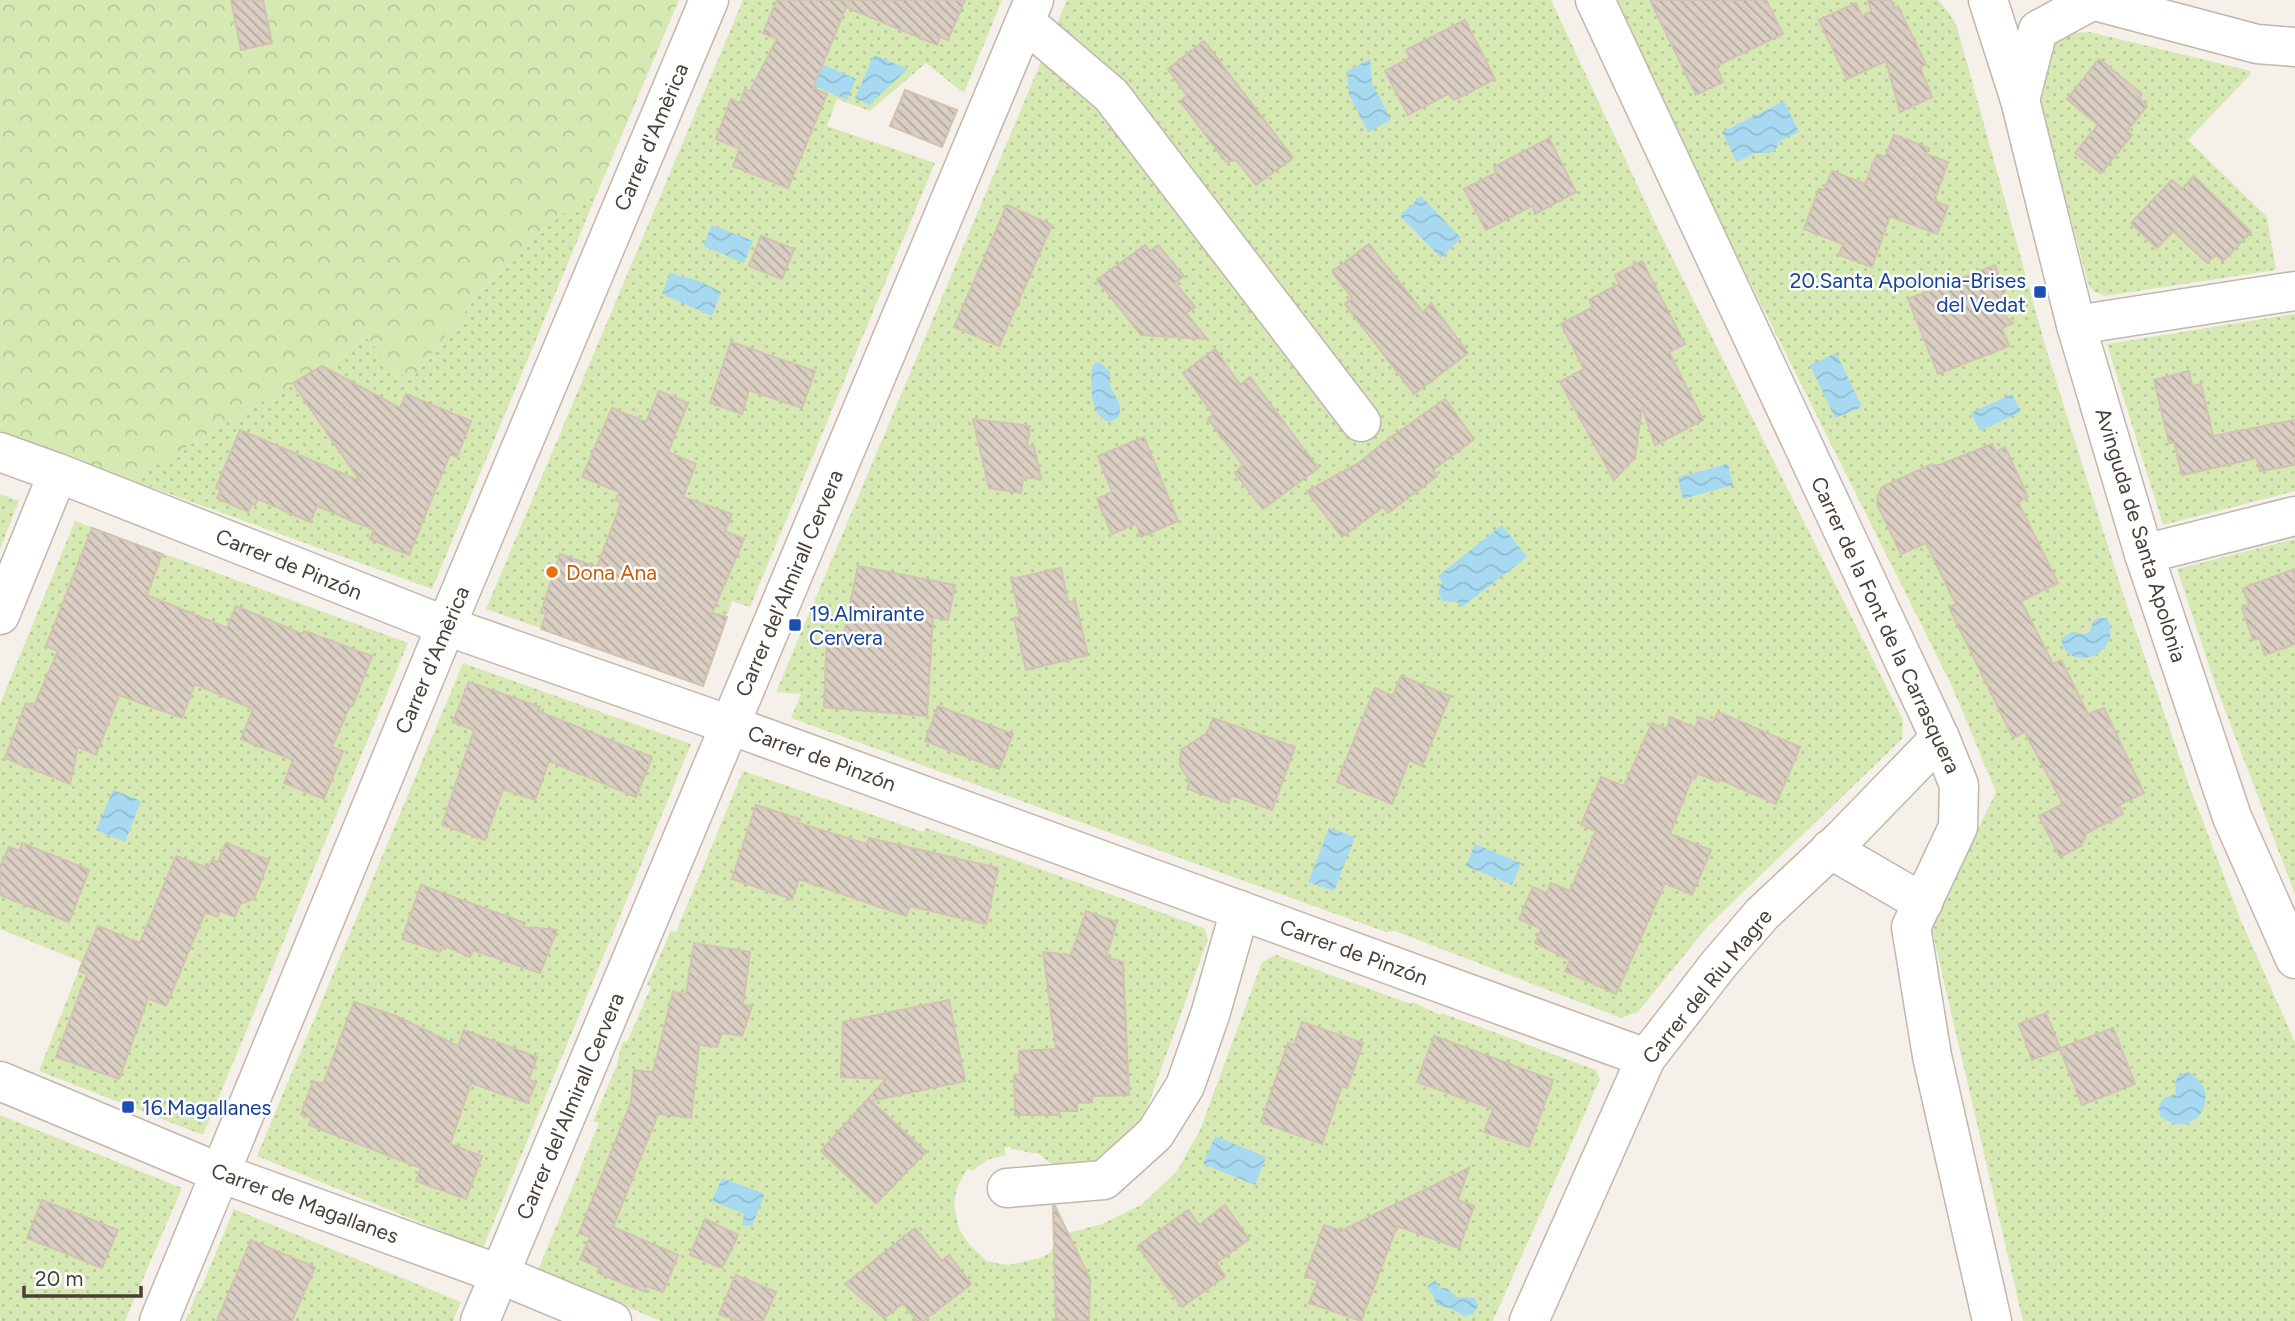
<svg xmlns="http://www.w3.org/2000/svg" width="2295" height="1321" viewBox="0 0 2295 1321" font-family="Figtree,sans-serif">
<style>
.green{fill:url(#green-dots)}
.forest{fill:url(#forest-crowns)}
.water{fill:url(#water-waves)}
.building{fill:url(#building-back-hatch);stroke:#d1c2b2;stroke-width:2}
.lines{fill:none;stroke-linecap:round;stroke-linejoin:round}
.minor-casing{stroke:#c1b7ac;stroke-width:41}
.minor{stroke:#fff;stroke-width:38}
.transit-dot{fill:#1a4fb4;stroke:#fff;stroke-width:2.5}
.food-dot{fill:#e8710a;stroke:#fff;stroke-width:2.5}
.labels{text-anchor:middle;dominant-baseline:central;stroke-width:5;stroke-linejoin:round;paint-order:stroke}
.street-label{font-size:21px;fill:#494038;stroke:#fff}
.transit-label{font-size:21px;fill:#164399;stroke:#fff;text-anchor:start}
.food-label{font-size:21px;fill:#c56008;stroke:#fff;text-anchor:start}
</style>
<defs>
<pattern id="green-dots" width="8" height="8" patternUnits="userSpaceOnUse" patternTransform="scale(1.75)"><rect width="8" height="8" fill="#d6e9b3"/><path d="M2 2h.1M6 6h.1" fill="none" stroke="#b9c99b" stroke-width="1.8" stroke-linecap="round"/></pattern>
<pattern id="forest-crowns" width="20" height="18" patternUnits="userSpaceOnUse" patternTransform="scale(1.75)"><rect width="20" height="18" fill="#d6e9b3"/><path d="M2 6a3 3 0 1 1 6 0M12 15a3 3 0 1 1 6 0" fill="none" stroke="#b9c99b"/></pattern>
<pattern id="water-waves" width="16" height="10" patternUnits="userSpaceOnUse" patternTransform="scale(1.75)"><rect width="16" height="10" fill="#a7daf1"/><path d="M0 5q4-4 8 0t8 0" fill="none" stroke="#91bccf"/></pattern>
<pattern id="building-back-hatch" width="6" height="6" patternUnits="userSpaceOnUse" patternTransform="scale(1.75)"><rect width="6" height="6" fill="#dacec2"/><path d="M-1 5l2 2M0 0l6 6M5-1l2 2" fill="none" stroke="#b3a99f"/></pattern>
</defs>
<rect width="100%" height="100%" fill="#f5f0ea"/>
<g class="green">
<polygon points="743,0 1002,0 964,93 926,63 870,111 837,99 827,126 935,163 750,607 732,601 703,686 486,609"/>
<polygon points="1067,0 1551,0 1657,227 1903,720 1902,739 1708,926 1638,1012 1621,1018 1395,931 1386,932 791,718 801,694 776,692"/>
<polygon points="1615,0 1938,0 1950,14 1957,27 2047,352 2123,594 2189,785 2242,923 2295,1042 2295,1321 2023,1321 1931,926 1996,792 1951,684 1711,204"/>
<polygon points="2090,32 2251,71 2250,75 2188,140 2267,217 2276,270 2105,296 2095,292 2089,286 2045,122 2037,80 2051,43 2070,33"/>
<polygon points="596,187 598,191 432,589 131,480 322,366 331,370 335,362 367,338 397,372 411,380 506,260"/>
<polygon points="2295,314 2295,491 2163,525 2107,344"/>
<polygon points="0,494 19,501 0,549"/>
<polygon points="75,521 408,643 203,1135 39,1071 82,962 0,929 0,704"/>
<polygon points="2295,539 2295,894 2215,684 2177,569"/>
<polygon points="463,663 691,744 483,1248 257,1156"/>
<polygon points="743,771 923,832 926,828 1204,928 1208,939 1147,1108 1139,1124 1092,1166 1064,1174 1039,1154 1011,1149 1011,1147 1004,1147 1006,1155 987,1160 972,1171 968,1168 957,1187 954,1205 959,1229 968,1243 987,1261 1000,1264 1009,1265 1040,1258 1048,1254 1068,1233 1102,1224 1141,1205 1177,1171 1200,1130 1262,962 1276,955 1411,1004 1413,1002 1440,1015 1442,1013 1596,1070 1600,1079 1493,1321 661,1321 538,1270 599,1123 593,1121 617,1065 622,1042 627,1042 651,987 647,985 671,931 676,932"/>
<polygon points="0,1115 182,1188 125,1321 0,1321"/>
<polygon points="234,1209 461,1302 453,1321 186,1321 188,1314 192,1312 190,1310 197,1292 200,1291"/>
</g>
<polygon class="forest" points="0,0 679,0 598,191 596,188 506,260 411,380 397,372 367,338 335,362 331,371 322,366 131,480 0,431"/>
<g class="water">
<polygon points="874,55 908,69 869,105 855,98"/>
<polygon points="1370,59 1372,83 1391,120 1368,132 1349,95 1347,71"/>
<polygon points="814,61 856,79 847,100 805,82"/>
<polygon points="1784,101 1799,132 1780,141 1776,149 1770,153 1755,153 1737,162 1722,132"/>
<polygon points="1421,196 1461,238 1441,258 1400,216"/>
<polygon points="712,225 753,241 744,263 703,246"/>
<polygon points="670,273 699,281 721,292 712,316 662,294"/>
<polygon points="1836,353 1862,407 1835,418 1810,365"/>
<path d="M1096,362L1101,363L1110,372C1111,376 1109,380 1110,384C1113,398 1125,402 1118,418L1109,422C1089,415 1091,385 1092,367Z"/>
<polygon points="2012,394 2021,412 1980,431 1971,413"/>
<polygon points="1728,464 1733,485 1683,499 1678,477"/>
<polygon points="1502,525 1527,557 1462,607 1457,602 1442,601 1438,592 1442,581 1438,576"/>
<path d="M2097,618H2107C2126,652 2068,677 2061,639L2071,632L2086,634L2090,632L2093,621Z"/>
<polygon points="113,790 141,801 125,842 96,830"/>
<polygon points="1329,828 1355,837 1334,891 1308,882"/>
<polygon points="1475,844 1521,863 1512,885 1466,866"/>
<path d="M2187,1072C2228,1091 2194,1145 2160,1116L2159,1105L2164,1098L2176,1094L2175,1082L2179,1075Z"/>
<polygon points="1215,1136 1266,1157 1255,1185 1203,1164"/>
<polygon points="722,1178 762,1193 764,1196 752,1226 742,1225 744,1214 712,1201"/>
<polygon points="1435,1280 1439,1287 1448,1289 1457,1297 1475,1298 1478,1306 1473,1314 1464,1316 1450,1308 1437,1305 1432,1293 1427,1287"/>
</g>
<g class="building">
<polygon points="231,0 263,0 272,43 241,50"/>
<polygon points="777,0 965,0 948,40 940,37 937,45 846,7 813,88 827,94 788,188 733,166 740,149 716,139 731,99 740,103 745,89 750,91 777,39 763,33"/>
<polygon points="1650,0 1766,0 1783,34 1716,66 1723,82 1696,95"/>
<polygon points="1868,0 1891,0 1894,8 1898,6 1926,65 1920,67 1932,97 1900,112 1886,61 1847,79 1819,20 1856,3 1862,16 1871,11"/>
<polygon points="1465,20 1495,79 1454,100 1448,94 1408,115 1385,71 1410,58 1406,50"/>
<polygon points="1204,41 1293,158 1256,185 1236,160 1226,162 1180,101 1187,96 1168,69"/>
<polygon points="2099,59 2142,94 2139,98 2147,106 2127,131 2132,135 2101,173 2075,153 2098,125 2067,99"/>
<polygon points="905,90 957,110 942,147 890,126"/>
<polygon points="1894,135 1929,148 1926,154 1948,162 1934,201 1948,206 1937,234 1890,216 1872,267 1839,255 1843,244 1804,229 1819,189 1824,190 1832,171 1865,184 1877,154 1885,157"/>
<polygon points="1549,138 1576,192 1535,214 1532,206 1486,230 1464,189 1496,173 1494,167"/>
<polygon points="2194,176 2251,232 2223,261 2216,255 2207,263 2173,231 2157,248 2131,223 2172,180 2182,189"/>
<polygon points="1007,205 1052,225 999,346 954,327"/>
<polygon points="761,236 794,249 782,279 749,266"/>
<polygon points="1369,244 1423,312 1431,303 1468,353 1414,394 1345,304 1352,298 1332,272"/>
<polygon points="1145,245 1150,251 1158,245 1184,276 1175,283 1195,307 1186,313 1207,339 1141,335 1097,280"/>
<polygon points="1642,261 1685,344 1669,352 1703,420 1655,445 1642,407 1635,457 1614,480 1560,382 1584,369 1561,324 1593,307 1589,300 1619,284 1615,275"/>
<polygon points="1995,265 2005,292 1993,306 2013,323 2002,328 2009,346 1938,374 1908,299"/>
<polygon points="731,342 815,371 802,408 749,390 742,414 710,403"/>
<polygon points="1215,349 1240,385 1250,377 1318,468 1263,509 1235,473 1243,465 1208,419 1213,414 1183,373"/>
<polygon points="322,366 400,408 406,394 471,421 457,457 450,454 409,555 370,539 374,530 317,506 310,522 258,499 255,505 252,503 248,512 217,498 221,490 216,488 240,430 360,481 293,383"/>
<polygon points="2189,371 2192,386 2201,384 2213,436 2295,420 2295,465 2260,471 2257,458 2182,475 2174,442 2169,443 2154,380"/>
<polygon points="659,391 688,403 668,452 696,464 683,497 732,514 725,531 744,539 712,613 727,617 703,686 541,629 546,613 541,612 560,554 597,567 621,503 616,500 619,492 582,477 612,408 646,422"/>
<polygon points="1445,399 1474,439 1433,470 1437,476 1388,513 1383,507 1342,537 1307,491 1359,463 1383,443"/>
<polygon points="973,419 1030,426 1027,446 1034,447 1041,479 1023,477 1021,493 989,488"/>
<polygon points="1144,437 1178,521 1141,537 1136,524 1112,534 1097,499 1112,492 1098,456"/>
<polygon points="1992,444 1996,452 2005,447 2028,497 2018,502 2058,583 2021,601 2053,664 2061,660 2088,714 2104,708 2144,793 2119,805 2123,814 2087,833 2081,846 2060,857 2039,816 2063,804 2025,732 2013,738 1949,607 1956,604 1926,543 1901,554 1877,504 1878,495 1882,487 1932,464 1934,467"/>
<polygon points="92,528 162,554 147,595 227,628 236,606 302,634 304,631 372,656 353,705 349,708 332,747 343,751 324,799 284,783 293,760 241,739 253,709 195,684 182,718 119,695 96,755 78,747 70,784 5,758 26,703 34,706 58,651 46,646"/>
<polygon points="858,566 955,585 948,620 933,617 927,716 824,707 827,631 844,634"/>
<polygon points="1061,568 1068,602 1075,601 1088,655 1026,670 1014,618 1020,617 1011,579"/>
<polygon points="2295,569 2295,644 2265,655 2259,638 2253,640 2242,608 2249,605 2243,588"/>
<polygon points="1401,676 1450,696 1422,766 1409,760 1392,804 1337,782 1375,688 1393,696"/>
<polygon points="469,682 540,707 538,711 652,757 636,797 549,761 535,800 503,789 485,840 442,825 474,730 453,722"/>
<polygon points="938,706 1013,734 999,769 925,741"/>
<polygon points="1718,712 1800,747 1776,804 1719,779 1718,782 1697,773 1695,779 1692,778 1670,834 1711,850 1692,895 1665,883 1616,994 1565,971 1570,960 1535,943 1541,929 1519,919 1533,887 1547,893 1551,883 1570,891 1596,831 1581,825 1601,777 1624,786 1652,723 1666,729 1671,717 1695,728 1699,717 1713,723"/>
<polygon points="1213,718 1295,747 1272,810 1231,795 1229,803 1187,789 1190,781 1180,766 1181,750 1207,733"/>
<polygon points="756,805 800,819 798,823 867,844 869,838 998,868 986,924 910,906 906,916 799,879 792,899 732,879"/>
<polygon points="22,843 89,870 69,922 0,895 0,867 9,847 19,851"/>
<polygon points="226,843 269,860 254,899 240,904 235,917 220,911 217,917 205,912 166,1006 148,998 119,1079 56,1057 87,974 79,971 98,926 140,943 176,856 208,868 212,860 218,862"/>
<polygon points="421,885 525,923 523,927 557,930 540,973 473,950 470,957 443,945 440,952 402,939"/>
<polygon points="1086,911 1117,922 1106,957 1123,962 1129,1095 1092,1096 1092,1102 1077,1103 1077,1111 1059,1111 1060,1115 1015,1115 1014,1075 1020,1074 1019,1051 1056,1049 1043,952 1071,955"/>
<polygon points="694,943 750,952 743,1005 752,1006 742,1036 722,1033 717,1047 699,1045 691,1118 658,1114 613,1227 678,1255 663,1292 647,1286 645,1292 598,1273 600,1268 580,1259 590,1237 579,1233 631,1102 634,1070 653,1072 673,992 686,994"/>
<polygon points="949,1000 965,1081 871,1101 926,1152 876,1203 821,1151 886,1079 841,1077 843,1022"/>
<polygon points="354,1002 396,1016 458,1046 464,1030 537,1057 529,1079 536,1083 527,1103 471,1083 450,1144 482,1156 466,1199 416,1181 421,1168 309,1125 311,1118 301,1114 313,1081 323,1084"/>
<polygon points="2046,1013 2060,1048 2113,1028 2135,1084 2082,1105 2060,1049 2032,1060 2019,1024"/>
<polygon points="1302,1022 1363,1043 1347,1088 1342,1086 1322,1144 1261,1122 1288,1043 1294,1045"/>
<polygon points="1434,1036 1553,1080 1529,1147 1484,1132 1493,1109 1417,1082"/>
<polygon points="1469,1168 1458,1200 1474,1206 1459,1248 1397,1226 1361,1321 1309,1303 1318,1281 1305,1276 1324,1225 1341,1231"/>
<polygon points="42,1200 118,1230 102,1268 27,1238"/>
<polygon points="1225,1205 1249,1239 1216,1263 1225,1276 1182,1307 1138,1246 1188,1210 1199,1225"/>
<polygon points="1053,1206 1055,1206 1090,1279 1089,1321 1056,1321"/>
<polygon points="705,1219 738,1235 722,1268 690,1255"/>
<polygon points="915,1228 942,1261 949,1255 971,1284 923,1321 917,1321 903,1303 884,1318 845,1284"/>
<polygon points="251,1240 315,1267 292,1321 217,1321"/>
<polygon points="736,1275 776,1292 763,1321 738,1321 719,1314"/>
</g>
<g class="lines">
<defs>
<g id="minor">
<polyline points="1595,0 1940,738 1959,785 1958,827 1911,927 1932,1056 1992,1321"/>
<polyline points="1988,0 2020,100 2076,325 2144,554 2232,817 2295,959"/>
<polyline points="2091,0 2257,44 2295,47"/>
<polyline points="1025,22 1111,95 1361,422"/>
<polyline points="2020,100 2038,30 2093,0"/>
<polyline points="2076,325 2295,291"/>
<polyline points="0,452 58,473 446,626 730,725 1646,1058"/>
<polyline points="2144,554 2295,516"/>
<polyline points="0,615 58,473"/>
<polyline points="1830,849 1923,903"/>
<polyline points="0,1081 220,1173 499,1274 612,1321"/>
<polyline points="1007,1188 1104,1180 1155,1134 1185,1086 1210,1015 1240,910"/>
<polyline points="159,1321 446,626 709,0"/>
<polyline points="480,1321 1034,0"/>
<polyline points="1529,1321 1646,1058 1719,964 1762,914 1844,837 1940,738"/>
</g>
</defs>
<use href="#minor" class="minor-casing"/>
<use href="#minor" class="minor"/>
</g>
<g class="transit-dot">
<rect x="2033" y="285" width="14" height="14" rx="3.5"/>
<rect x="788" y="618" width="14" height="14" rx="3.5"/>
<rect x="121" y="1100" width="14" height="14" rx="3.5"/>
</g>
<circle class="food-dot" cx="552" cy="572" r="7"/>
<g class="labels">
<g class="street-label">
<text transform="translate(651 137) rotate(-67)">Carrer d'Amèrica</text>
<text transform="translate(2141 535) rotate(73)">Avinguda de Santa Apolònia</text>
<text transform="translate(289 564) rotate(22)">Carrer de Pinzón</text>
<text transform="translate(789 583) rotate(-67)">Carrer del'Almirall Cervera</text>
<text transform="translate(1886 625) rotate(65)">Carrer de la Font de la Carrasquera</text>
<text transform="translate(432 660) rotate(-67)">Carrer d'Amèrica</text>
<text transform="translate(822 758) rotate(20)">Carrer de Pinzón</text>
<text transform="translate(1354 952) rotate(20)">Carrer de Pinzón</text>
<text transform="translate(1707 986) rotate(-51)">Carrer del Riu Magre</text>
<text transform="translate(570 1106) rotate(-67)">Carrer del'Almirall Cervera</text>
<text transform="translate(305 1203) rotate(20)">Carrer de Magallanes</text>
</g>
<g class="transit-label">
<text x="2026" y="280" text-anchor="end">20.Santa Apolonia-Brises<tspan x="2026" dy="24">del Vedat</tspan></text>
<text x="809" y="613">19.Almirante<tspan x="809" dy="24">Cervera</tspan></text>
<text x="142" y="1107">16.Magallanes</text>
</g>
<g class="food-label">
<text x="566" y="572">Dona Ana</text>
</g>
</g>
<path d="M24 1286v10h117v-10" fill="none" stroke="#494038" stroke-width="3.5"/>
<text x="35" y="1286" font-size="21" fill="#494038" stroke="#ffffff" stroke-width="5" paint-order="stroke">20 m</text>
</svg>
